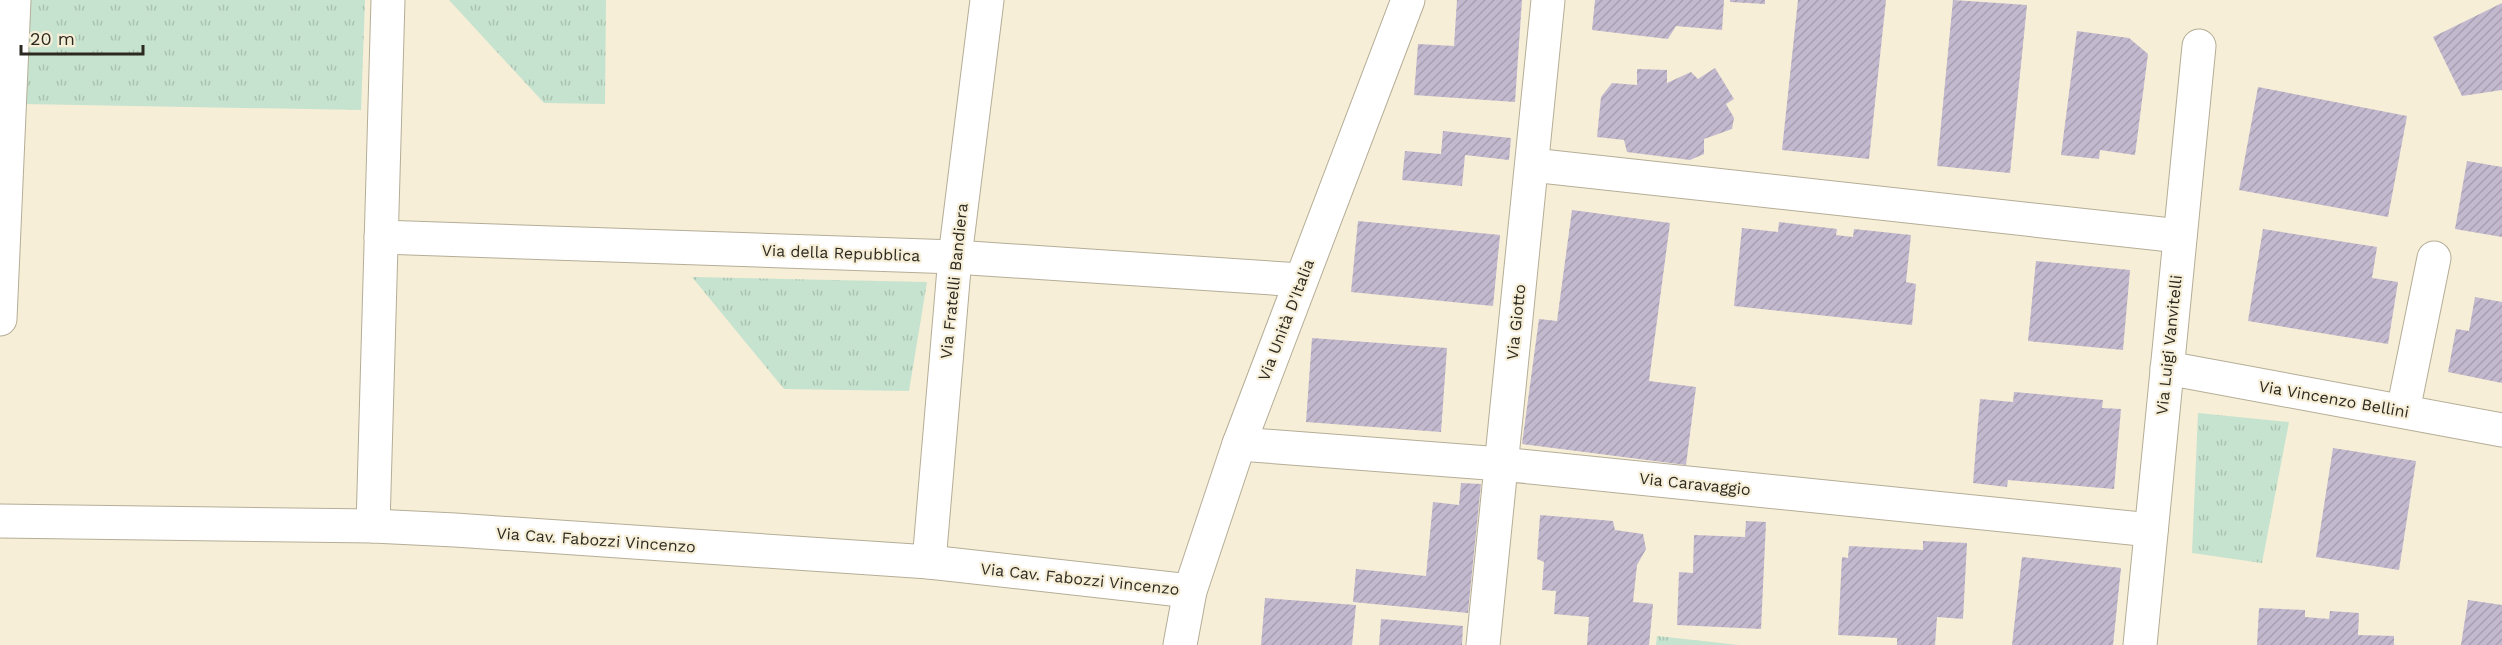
<svg xmlns="http://www.w3.org/2000/svg" width="2502" height="645" viewBox="0 0 2502 645" font-family="'Work Sans',sans-serif">
<style>
.grass{fill:url(#grass-tufts)}
.building{fill:url(#building-hatch)}
.lines{fill:none;stroke-linecap:round;stroke-linejoin:round}
.minor-casing{stroke:#b5ad97;stroke-width:35}
.minor{stroke:#fff;stroke-width:33}
.labels{text-anchor:middle;dominant-baseline:central;stroke-width:4.5;stroke-linejoin:round;paint-order:stroke}
.street-label{font-size:16px;fill:#2c2920;stroke:#f6eed7}
</style>
<defs>
<pattern id="grass-tufts" width="24" height="20" patternUnits="userSpaceOnUse" patternTransform="scale(1.5)"><rect width="24" height="20" fill="#c6e3cf"/><path d="M3 7l-1-3M5 7V3M7 7l1-3M15 17l-1-3M17 17v-4M19 17l1-3" fill="none" stroke="#aac3b1"/></pattern>
<pattern id="building-hatch" width="6" height="6" patternUnits="userSpaceOnUse" patternTransform="scale(1.5)"><rect width="6" height="6" fill="#c2b9ce"/><path d="M-1 1l2-2M0 6l6-6M5 7l2-2" fill="none" stroke="#a79fb1"/></pattern>
</defs>
<rect width="100%" height="100%" fill="#f6eed7"/>
<g class="grass">
<polygon points="26,0 365,0 361,110 24,104"/>
<polygon points="449,0 606,0 605,104 544,103"/>
<polygon points="692,277 927,282 909,391 784,389"/>
<polygon points="2198,413 2289,422 2262,563 2192,553"/>
<polygon points="1657,636 1739,645 1656,645"/>
</g>
<g class="building">
<polygon points="1457,0 1522,0 1515,102 1414,95 1418,44 1454,46"/>
<polygon points="1595,0 1724,0 1722,30 1676,26 1668,39 1592,30"/>
<polygon points="1730,0 1765,0 1765,4 1730,2"/>
<polygon points="1798,0 1886,0 1869,159 1782,150"/>
<polygon points="1953,0 2027,5 2010,173 1937,166"/>
<polygon points="2502,3 2502,90 2462,96 2433,37"/>
<polygon points="2077,31 2129,38 2148,54 2135,155 2100,150 2099,159 2061,155"/>
<polygon points="1715,68 1734,99 1726,104 1734,118 1732,129 1704,139 1704,154 1690,160 1627,152 1624,140 1597,137 1601,97 1612,83 1637,85 1637,69 1667,70 1667,83 1691,72 1698,79"/>
<polygon points="2258,87 2407,116 2388,217 2239,190"/>
<polygon points="1443,131 1511,138 1509,160 1465,155 1462,186 1402,180 1405,151 1441,154"/>
<polygon points="2467,161 2502,167 2502,237 2455,229"/>
<polygon points="1572,210 1670,223 1649,381 1696,387 1686,465 1522,444 1539,319 1557,321"/>
<polygon points="1358,221 1500,235 1493,306 1351,292"/>
<polygon points="1779,222 1837,229 1836,235 1853,237 1854,229 1911,235 1906,282 1916,284 1912,325 1734,306 1742,228 1778,232"/>
<polygon points="2263,229 2377,247 2372,278 2398,282 2388,344 2248,321"/>
<polygon points="2036,261 2130,270 2123,350 2028,341"/>
<polygon points="2475,297 2502,302 2502,383 2448,372 2456,329 2469,331"/>
<polygon points="1312,338 1447,348 1441,432 1306,422"/>
<polygon points="2014,392 2103,400 2102,408 2121,409 2114,489 2008,480 2007,487 1973,483 1980,399 2013,402"/>
<polygon points="2333,448 2416,461 2399,570 2316,557"/>
<polygon points="1461,483 1481,484 1468,613 1353,602 1356,569 1426,576 1433,502 1459,505"/>
<polygon points="1540,515 1613,521 1615,530 1643,534 1646,549 1637,565 1633,602 1653,604 1649,645 1587,645 1589,617 1554,614 1556,591 1542,590 1544,562 1537,559"/>
<polygon points="1746,521 1766,522 1761,629 1677,625 1679,572 1693,573 1694,535 1745,537"/>
<polygon points="1923,541 1967,543 1963,619 1937,617 1935,645 1897,645 1897,638 1838,635 1842,557 1848,558 1849,546 1923,550"/>
<polygon points="2022,557 2121,568 2113,645 2012,645"/>
<polygon points="1265,598 1356,605 1352,645 1261,645"/>
<polygon points="2468,600 2502,605 2502,645 2461,645"/>
<polygon points="2259,608 2305,610 2305,617 2329,619 2330,611 2359,613 2358,635 2394,636 2394,645 2257,645"/>
<polygon points="1381,619 1463,626 1462,645 1379,645"/>
</g>
<g class="lines">
<defs>
<g id="minor">
<polyline points="1532,165 2180,236"/>
<polyline points="381,237 955,257 1301,280"/>
<polyline points="0,319 14,0"/>
<polyline points="2167,368 2502,430"/>
<polyline points="2403,411 2434,258"/>
<polyline points="1239,444 1501,464 2151,530"/>
<polyline points="0,521 373,526 455,530 929,562 1190,591"/>
<polyline points="373,526 388,0"/>
<polyline points="929,562 955,257 987,0"/>
<polyline points="1180,645 1190,591 1239,444 1408,0"/>
<polyline points="1483,645 1548,0"/>
<polyline points="2140,645 2199,46"/>
</g>
</defs>
<use href="#minor" class="minor-casing"/>
<use href="#minor" class="minor"/>
</g>
<g class="labels">
<g class="street-label">
<text transform="translate(841 253) rotate(2)">Via della Repubblica</text>
<text transform="translate(954 281) rotate(-84)">Via Fratelli Bandiera</text>
<text transform="translate(1286 320) rotate(-69)">Via Unità D'Italia</text>
<text transform="translate(1516 322) rotate(-84)">Via Giotto</text>
<text transform="translate(2169 345) rotate(-84)">Via Luigi Vanvitelli</text>
<text transform="translate(2334 399) rotate(10)">Via Vincenzo Bellini</text>
<text transform="translate(1695 484) rotate(6)">Via Caravaggio</text>
<text transform="translate(596 540) rotate(4)">Via Cav. Fabozzi Vincenzo</text>
<text transform="translate(1080 579) rotate(6)">Via Cav. Fabozzi Vincenzo</text>
</g>
</g>
<path d="M21 45v9h122v-9" fill="none" stroke="#2c2920" stroke-width="3"/>
<text x="30" y="45" font-size="18" fill="#2c2920" stroke="#f6eed7" stroke-width="4.5" paint-order="stroke">20 m</text>
</svg>
